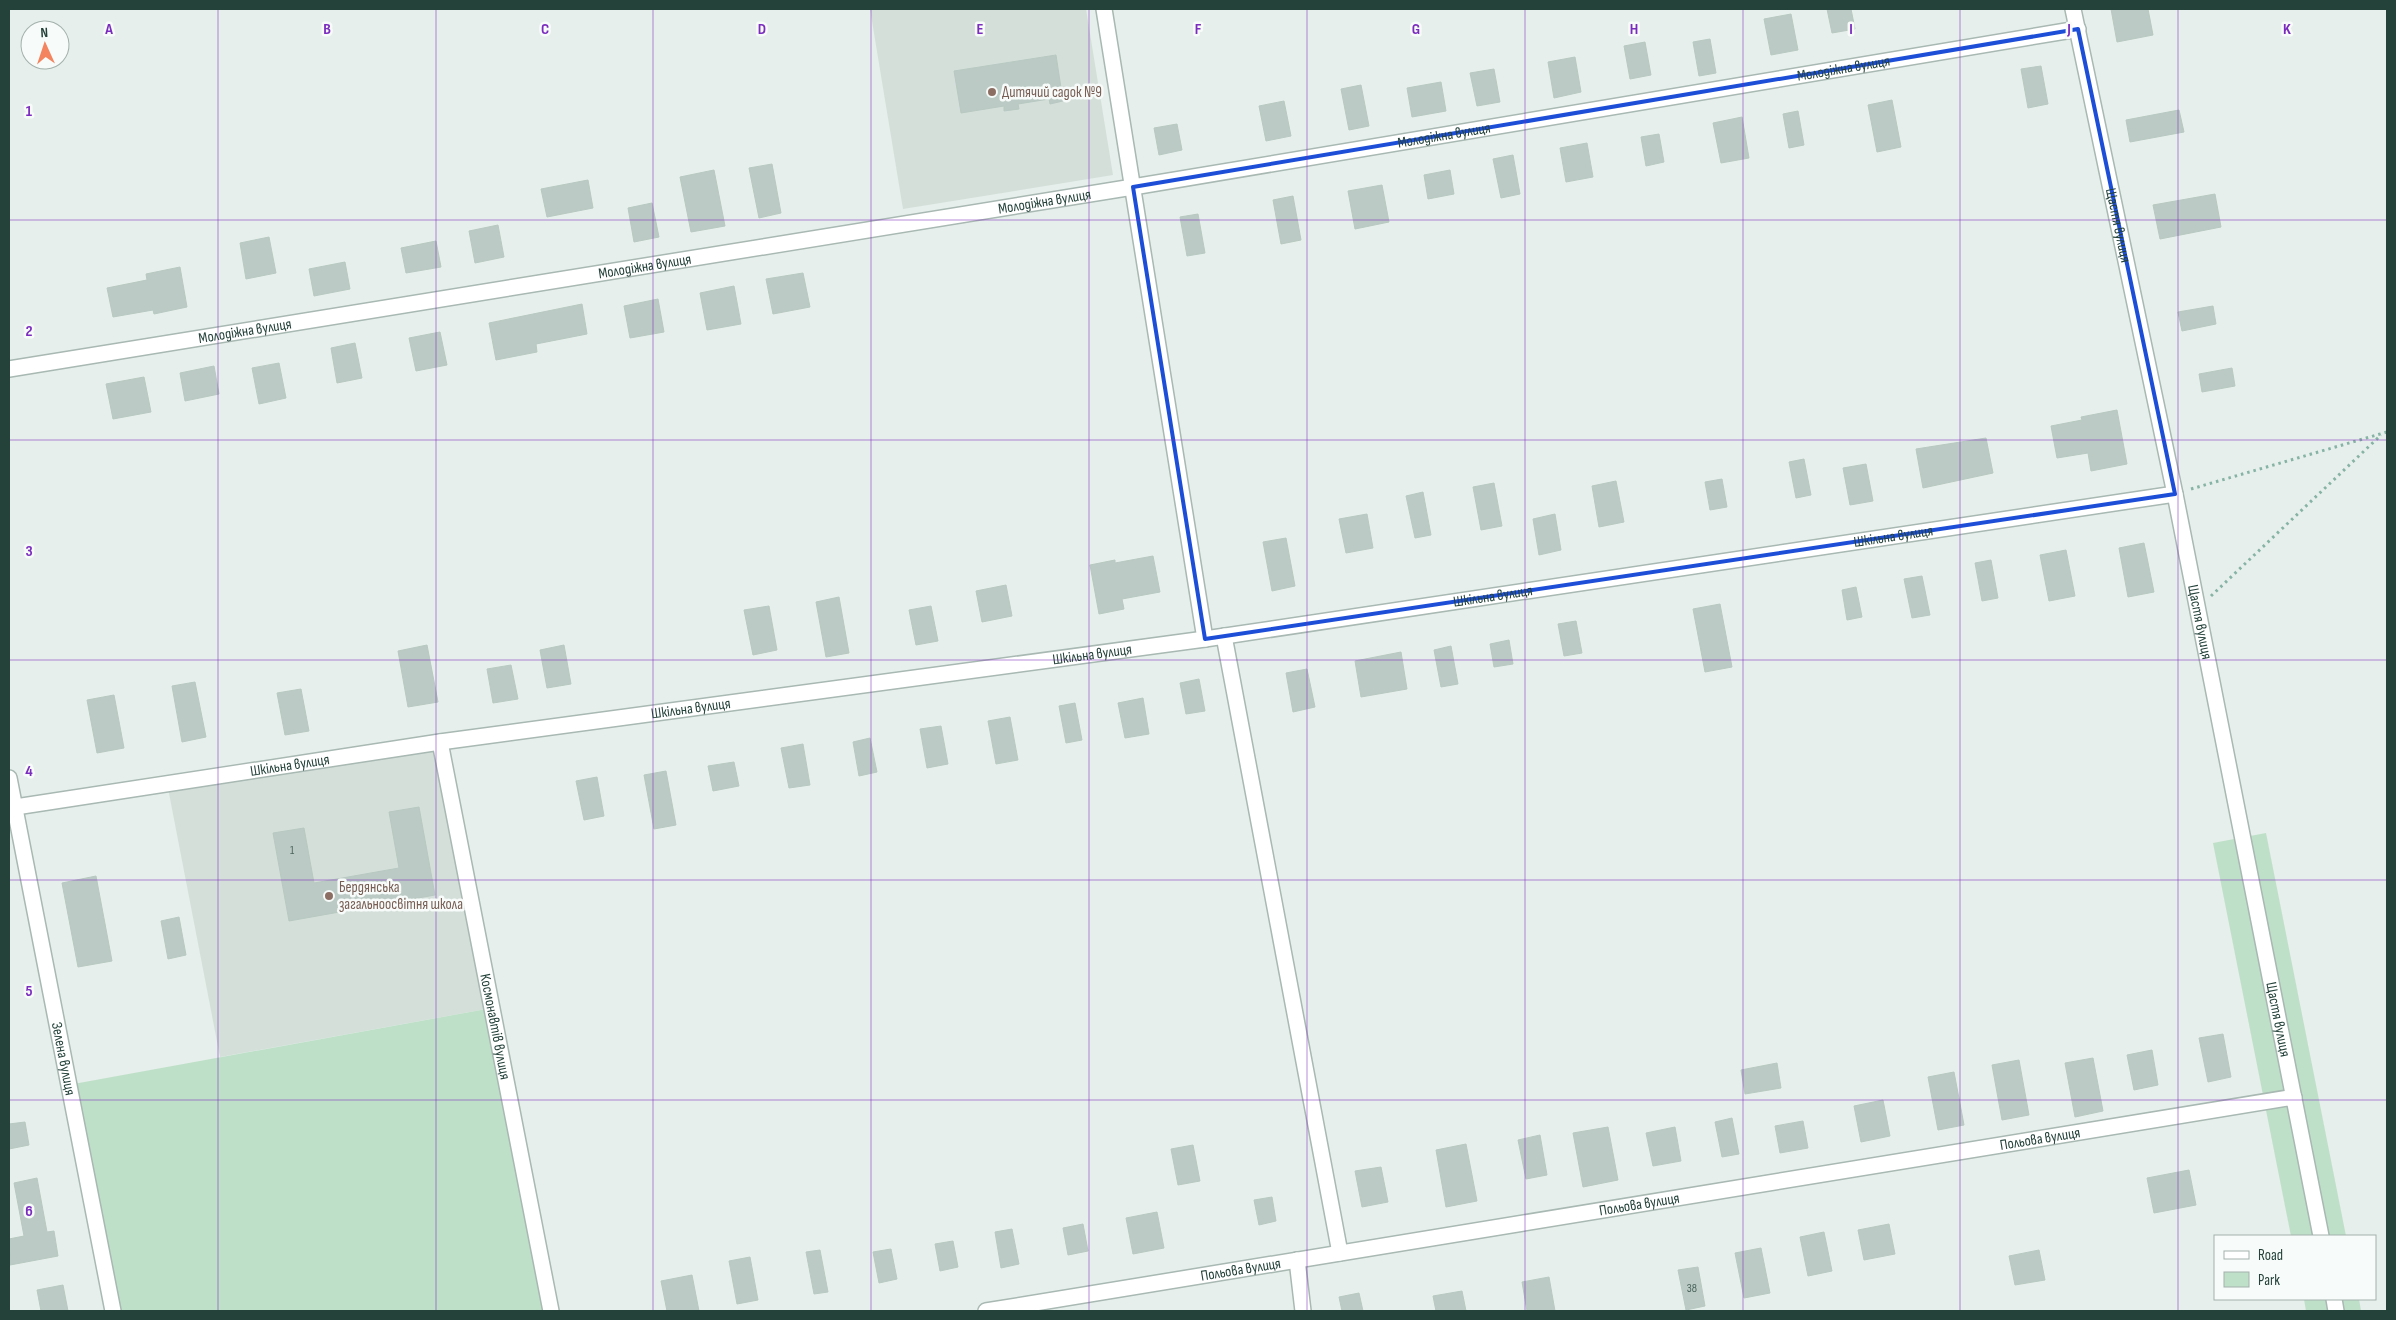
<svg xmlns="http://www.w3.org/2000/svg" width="2396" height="1320" viewBox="0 0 2396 1320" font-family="'Sofia Sans Condensed',sans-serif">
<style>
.built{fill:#d4dfda}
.green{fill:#bfe0c8}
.building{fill:#bbcac4;stroke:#b8c9c2}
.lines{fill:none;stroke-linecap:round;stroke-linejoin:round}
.minor-casing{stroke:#a8b8b2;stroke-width:18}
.tertiary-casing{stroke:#a8b8b2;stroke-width:18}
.path{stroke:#86b3a5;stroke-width:3;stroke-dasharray:2.5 4;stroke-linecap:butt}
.minor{stroke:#fff;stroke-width:15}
.tertiary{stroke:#fff;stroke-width:15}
.marked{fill:none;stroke:#1d4ed8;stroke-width:4;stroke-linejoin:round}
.grid{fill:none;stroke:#7b2cbf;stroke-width:1;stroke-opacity:0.55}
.education-dot{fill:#8d6e63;stroke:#f7fbf9;stroke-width:2}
.labels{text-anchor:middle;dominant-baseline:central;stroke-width:5;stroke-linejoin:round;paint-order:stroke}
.number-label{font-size:12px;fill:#4a645c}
.street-label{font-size:15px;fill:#24423a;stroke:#f7fbf9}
.education-label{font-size:15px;fill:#785e54;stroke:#f7fbf9;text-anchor:start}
.grid-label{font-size:16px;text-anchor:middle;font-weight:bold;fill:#7b2cbf;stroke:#f7fbf9;stroke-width:5;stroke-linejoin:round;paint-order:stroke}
</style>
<rect width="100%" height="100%" fill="#e6efeb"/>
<g class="built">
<polygon points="870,9 1086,9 1113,175 903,209"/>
<polygon points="440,742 492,1008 220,1057 167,783"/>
</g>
<g class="green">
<polygon points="2266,833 2346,1236 2291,1236 2213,843"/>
<polygon points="492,1008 551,1311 112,1311 68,1085"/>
<polygon points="2304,1299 2359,1299 2361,1311 2306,1311"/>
</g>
<g class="building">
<polygon points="1827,9 1851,9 1855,29 1832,33"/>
<polygon points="2111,9 2148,9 2153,35 2117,42"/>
<polygon points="1791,14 1798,50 1771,55 1764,19"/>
<polygon points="1710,39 1716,73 1699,76 1693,42"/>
<polygon points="1645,42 1651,75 1630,79 1624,46"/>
<polygon points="1056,55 1063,101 1050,104 1049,99 1018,104 1019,109 1004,111 1004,106 961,113 954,71"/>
<polygon points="1575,57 1581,92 1554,98 1548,62"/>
<polygon points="2041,66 2048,104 2028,108 2021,69"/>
<polygon points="1494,69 1500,102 1477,106 1470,73"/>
<polygon points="1441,82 1446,111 1412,117 1407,88"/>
<polygon points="1361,85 1369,126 1349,130 1341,89"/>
<polygon points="1892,100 1901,147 1877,152 1868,105"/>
<polygon points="1284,101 1291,136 1266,141 1259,106"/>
<polygon points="2179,110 2184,132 2130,142 2126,120"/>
<polygon points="1798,111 1804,145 1789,148 1783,114"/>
<polygon points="1742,117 1749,158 1721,163 1713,123"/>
<polygon points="1177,124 1182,150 1159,155 1154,128"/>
<polygon points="1659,134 1664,162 1646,166 1641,137"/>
<polygon points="1587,143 1593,177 1566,182 1560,148"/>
<polygon points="1513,155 1520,194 1501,198 1493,159"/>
<polygon points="772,164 781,213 759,218 749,168"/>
<polygon points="714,170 725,226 691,232 680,177"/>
<polygon points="1450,170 1454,194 1428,199 1424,175"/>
<polygon points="588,180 593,208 547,217 541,189"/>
<polygon points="1382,185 1389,222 1355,229 1348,191"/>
<polygon points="2215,194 2221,227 2160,239 2153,205"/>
<polygon points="1293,196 1301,240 1281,244 1273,200"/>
<polygon points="652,203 659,237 634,242 628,208"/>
<polygon points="1198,214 1205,253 1187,256 1180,217"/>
<polygon points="498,225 504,257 475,263 469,231"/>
<polygon points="269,237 276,273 246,279 240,243"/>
<polygon points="436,241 441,267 406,273 401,248"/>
<polygon points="345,262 350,289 314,296 309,269"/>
<polygon points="180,267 187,307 154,314 153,310 113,317 107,288 147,280 146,274"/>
<polygon points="803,273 810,307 773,314 766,279"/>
<polygon points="734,286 741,324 707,330 700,293"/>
<polygon points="658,299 664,332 630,338 624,306"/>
<polygon points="582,304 587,334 536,344 537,352 496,360 489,323"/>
<polygon points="2213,306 2216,324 2182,331 2178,312"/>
<polygon points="440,332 447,365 416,371 409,338"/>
<polygon points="355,343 362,378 337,383 331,348"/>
<polygon points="279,363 286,398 259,404 252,368"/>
<polygon points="214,366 219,394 185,401 180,373"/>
<polygon points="2232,368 2235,386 2202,392 2199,374"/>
<polygon points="144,377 151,412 113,419 106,384"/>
<polygon points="2117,410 2127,464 2091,471 2088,453 2057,458 2051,426 2082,420 2081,417"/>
<polygon points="1986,438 1993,473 1923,488 1916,449"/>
<polygon points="1804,459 1811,495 1796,498 1789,462"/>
<polygon points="1866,464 1873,501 1850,505 1843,468"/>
<polygon points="1722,479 1727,507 1710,510 1705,482"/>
<polygon points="1616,481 1624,522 1599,527 1592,486"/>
<polygon points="1494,483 1502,526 1481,530 1473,487"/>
<polygon points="1423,492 1431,535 1415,538 1406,496"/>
<polygon points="1367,514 1373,548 1346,553 1339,519"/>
<polygon points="1555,514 1561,550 1539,555 1533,519"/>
<polygon points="1286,538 1295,586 1272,591 1263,542"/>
<polygon points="2144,543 2154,592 2128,597 2119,548"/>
<polygon points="2066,550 2075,596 2049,601 2040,555"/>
<polygon points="1153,556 1160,592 1122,599 1124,609 1099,614 1090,565 1115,560 1115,563"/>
<polygon points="1991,560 1998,598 1982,601 1975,563"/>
<polygon points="1922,576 1930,615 1912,618 1904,579"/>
<polygon points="1006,585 1012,616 982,622 976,591"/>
<polygon points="1856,587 1862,617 1847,620 1842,590"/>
<polygon points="839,597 849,653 826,657 816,602"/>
<polygon points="1720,604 1732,667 1705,672 1693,609"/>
<polygon points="769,606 777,650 753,655 744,610"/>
<polygon points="931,606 938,641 916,645 909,610"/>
<polygon points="1576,621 1582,653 1564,656 1558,624"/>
<polygon points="1509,640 1513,664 1494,667 1490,644"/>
<polygon points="427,645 438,702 408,707 398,651"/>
<polygon points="564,645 571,684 547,688 540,650"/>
<polygon points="1451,646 1458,684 1441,687 1434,650"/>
<polygon points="1401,652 1407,689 1361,697 1355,661"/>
<polygon points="511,665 518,699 493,703 487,669"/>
<polygon points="1307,669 1315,707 1293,712 1286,673"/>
<polygon points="1199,679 1205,711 1186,714 1180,683"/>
<polygon points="195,682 206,737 182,742 172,686"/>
<polygon points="301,689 309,731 285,735 277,693"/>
<polygon points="114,695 124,748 97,753 87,700"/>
<polygon points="1143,698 1149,734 1125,738 1118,703"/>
<polygon points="1075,703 1082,740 1066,743 1059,706"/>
<polygon points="1010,717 1018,760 996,764 988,721"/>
<polygon points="941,726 948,764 927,768 920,729"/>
<polygon points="870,738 877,772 859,776 853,742"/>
<polygon points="803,744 810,785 789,788 781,748"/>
<polygon points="734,762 739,786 713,791 708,766"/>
<polygon points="666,771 676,825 654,829 644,775"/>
<polygon points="597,777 604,816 584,820 576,781"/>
<polygon points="419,807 435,895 289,921 273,833 304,828 314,883 399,868 389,812"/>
<polygon points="96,876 112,961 78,967 62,883"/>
<polygon points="179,917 186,955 168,959 161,921"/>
<polygon points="2223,1034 2231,1077 2208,1082 2199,1038"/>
<polygon points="2152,1050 2158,1085 2134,1090 2127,1055"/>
<polygon points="2093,1058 2103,1111 2075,1117 2065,1063"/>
<polygon points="2019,1060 2029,1115 2002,1120 1992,1065"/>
<polygon points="1777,1063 1781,1088 1745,1094 1741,1070"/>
<polygon points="1954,1072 1964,1125 1938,1130 1928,1077"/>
<polygon points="1883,1100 1890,1136 1861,1142 1854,1106"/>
<polygon points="1732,1118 1739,1154 1722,1157 1715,1122"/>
<polygon points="1803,1121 1808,1148 1780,1153 1775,1126"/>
<polygon points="25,1122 29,1145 9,1149 9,1124"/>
<polygon points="1608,1127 1618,1180 1583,1187 1573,1133"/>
<polygon points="1675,1127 1681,1161 1653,1166 1646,1133"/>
<polygon points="1540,1135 1547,1175 1526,1179 1518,1140"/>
<polygon points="1466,1144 1477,1201 1446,1207 1436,1150"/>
<polygon points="1193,1145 1200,1181 1178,1185 1171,1149"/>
<polygon points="1381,1167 1388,1202 1362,1207 1355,1171"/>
<polygon points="2189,1170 2196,1205 2154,1213 2147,1178"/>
<polygon points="37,1178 47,1232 54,1231 58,1256 10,1265 9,1239 24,1236 14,1183"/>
<polygon points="1272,1197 1276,1221 1259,1225 1254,1200"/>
<polygon points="1157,1212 1164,1248 1133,1254 1126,1218"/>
<polygon points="1083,1224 1088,1251 1068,1255 1063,1228"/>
<polygon points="1889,1224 1895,1254 1864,1260 1858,1230"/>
<polygon points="1012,1229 1019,1264 1001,1268 995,1232"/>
<polygon points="1824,1232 1832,1271 1808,1276 1800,1237"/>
<polygon points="953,1241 958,1267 940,1271 935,1244"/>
<polygon points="1761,1248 1770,1293 1744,1298 1735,1253"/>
<polygon points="891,1249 897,1279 879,1283 873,1252"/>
<polygon points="820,1250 828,1292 814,1294 806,1252"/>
<polygon points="2039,1250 2045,1280 2015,1285 2009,1256"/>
<polygon points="750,1257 758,1300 737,1304 729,1261"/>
<polygon points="1698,1267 1705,1306 1686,1310 1678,1270"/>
<polygon points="692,1275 699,1311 667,1311 661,1281"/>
<polygon points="1549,1277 1555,1311 1527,1311 1522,1282"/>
<polygon points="63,1285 68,1311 41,1311 37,1290"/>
<polygon points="1462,1291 1466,1311 1436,1311 1433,1296"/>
<polygon points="1359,1293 1363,1311 1342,1311 1339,1297"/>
</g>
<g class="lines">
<defs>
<g id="minor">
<polyline points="1104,9 1205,639"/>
<path id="s1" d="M9,369L1133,187L2078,29"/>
<polyline points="1224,636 1340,1253"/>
<path id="s2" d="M440,742L551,1311"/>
<path id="s3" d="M9,808L440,742L1205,639L2175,494"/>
<polyline points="1297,1260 1303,1311"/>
<path id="s4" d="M986,1311L2294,1097"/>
</g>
<g id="tertiary">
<path id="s5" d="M2073,9L2175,494L2321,1236"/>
<path id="s6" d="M9,778L113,1311"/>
<polyline points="2334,1299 2336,1311"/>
</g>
</defs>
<use href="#minor" class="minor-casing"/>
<use href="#tertiary" class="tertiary-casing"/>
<g class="path">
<polyline points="2191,489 2387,432"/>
<polyline points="2211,596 2381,435"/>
</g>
<use href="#minor" class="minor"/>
<use href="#tertiary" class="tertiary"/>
</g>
<path class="marked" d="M2078,29L2175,494L1205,639L1133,187Z"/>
<path class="grid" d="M218,9V1311M436,9V1311M653,9V1311M871,9V1311M1089,9V1311M1307,9V1311M1525,9V1311M1743,9V1311M1960,9V1311M2178,9V1311M9,220H2387M9,440H2387M9,660H2387M9,880H2387M9,1100H2387"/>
<g class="education-dot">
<circle cx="992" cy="92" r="5"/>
<circle cx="329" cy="896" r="5"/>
</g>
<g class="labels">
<g class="number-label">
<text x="292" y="850">1</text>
<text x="1692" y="1288">38</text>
</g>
<g class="street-label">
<text stroke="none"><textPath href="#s1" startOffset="1859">Молодіжна вулиця</textPath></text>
<text stroke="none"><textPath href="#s1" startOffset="1454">Молодіжна вулиця</textPath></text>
<text stroke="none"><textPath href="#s1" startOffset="1049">Молодіжна вулиця</textPath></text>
<text stroke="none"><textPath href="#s5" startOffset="221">Щастя вулиця</textPath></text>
<text stroke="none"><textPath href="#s1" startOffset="644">Молодіжна вулиця</textPath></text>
<text stroke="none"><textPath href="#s1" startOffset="239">Молодіжна вулиця</textPath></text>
<text stroke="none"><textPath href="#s3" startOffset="1904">Шкільна вулиця</textPath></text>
<text stroke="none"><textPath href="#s3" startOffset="1499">Шкільна вулиця</textPath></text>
<text stroke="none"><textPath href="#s5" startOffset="626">Щастя вулиця</textPath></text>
<text stroke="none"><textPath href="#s3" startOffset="1094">Шкільна вулиця</textPath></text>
<text stroke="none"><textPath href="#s3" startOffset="689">Шкільна вулиця</textPath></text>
<text stroke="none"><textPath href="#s3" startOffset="284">Шкільна вулиця</textPath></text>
<text stroke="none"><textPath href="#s5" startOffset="1031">Щастя вулиця</textPath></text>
<text stroke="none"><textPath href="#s2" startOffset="290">Космонавтів вулиця</textPath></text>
<text stroke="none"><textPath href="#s6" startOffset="286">Зелена вулиця</textPath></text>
<text stroke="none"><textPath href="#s4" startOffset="1068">Польова вулиця</textPath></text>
<text stroke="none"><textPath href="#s4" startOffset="662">Польова вулиця</textPath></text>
<text stroke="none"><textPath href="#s4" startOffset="258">Польова вулиця</textPath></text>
</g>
<g class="education-label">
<text x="1002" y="92">Дитячий садок №9</text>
<text x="339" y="887">Бердянська<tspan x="339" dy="17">загальноосвітня школа</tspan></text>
</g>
</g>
<g class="grid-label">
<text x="109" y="34">A</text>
<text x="327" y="34">B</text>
<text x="545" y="34">C</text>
<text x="762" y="34">D</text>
<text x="980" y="34">E</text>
<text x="1198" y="34">F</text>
<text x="1416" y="34">G</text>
<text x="1634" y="34">H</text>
<text x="1851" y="34">I</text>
<text x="2069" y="34">J</text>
<text x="2287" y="34">K</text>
<text x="29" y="116">1</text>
<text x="29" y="336">2</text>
<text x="29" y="556">3</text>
<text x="29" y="776">4</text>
<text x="29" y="996">5</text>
<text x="29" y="1216">6</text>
</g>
<rect width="2396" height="1320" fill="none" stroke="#24423a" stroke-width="20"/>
<rect x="2214" y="1235" width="162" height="65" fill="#f7fbf9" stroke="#a3b1ad"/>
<rect x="2224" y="1251" width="25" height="8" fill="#ffffff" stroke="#a3b1ad"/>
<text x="2258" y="1260" font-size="15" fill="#24423a">Road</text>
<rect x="2224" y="1272" width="25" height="15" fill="#bfe0c8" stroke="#a3b1ad"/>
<text x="2258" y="1285" font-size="15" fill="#24423a">Park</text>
<g transform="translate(45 45) rotate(357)"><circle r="24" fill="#f7fbf9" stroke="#a3b1ad"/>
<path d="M0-4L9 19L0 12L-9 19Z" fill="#f4845f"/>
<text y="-8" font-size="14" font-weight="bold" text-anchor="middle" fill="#24423a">N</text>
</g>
</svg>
